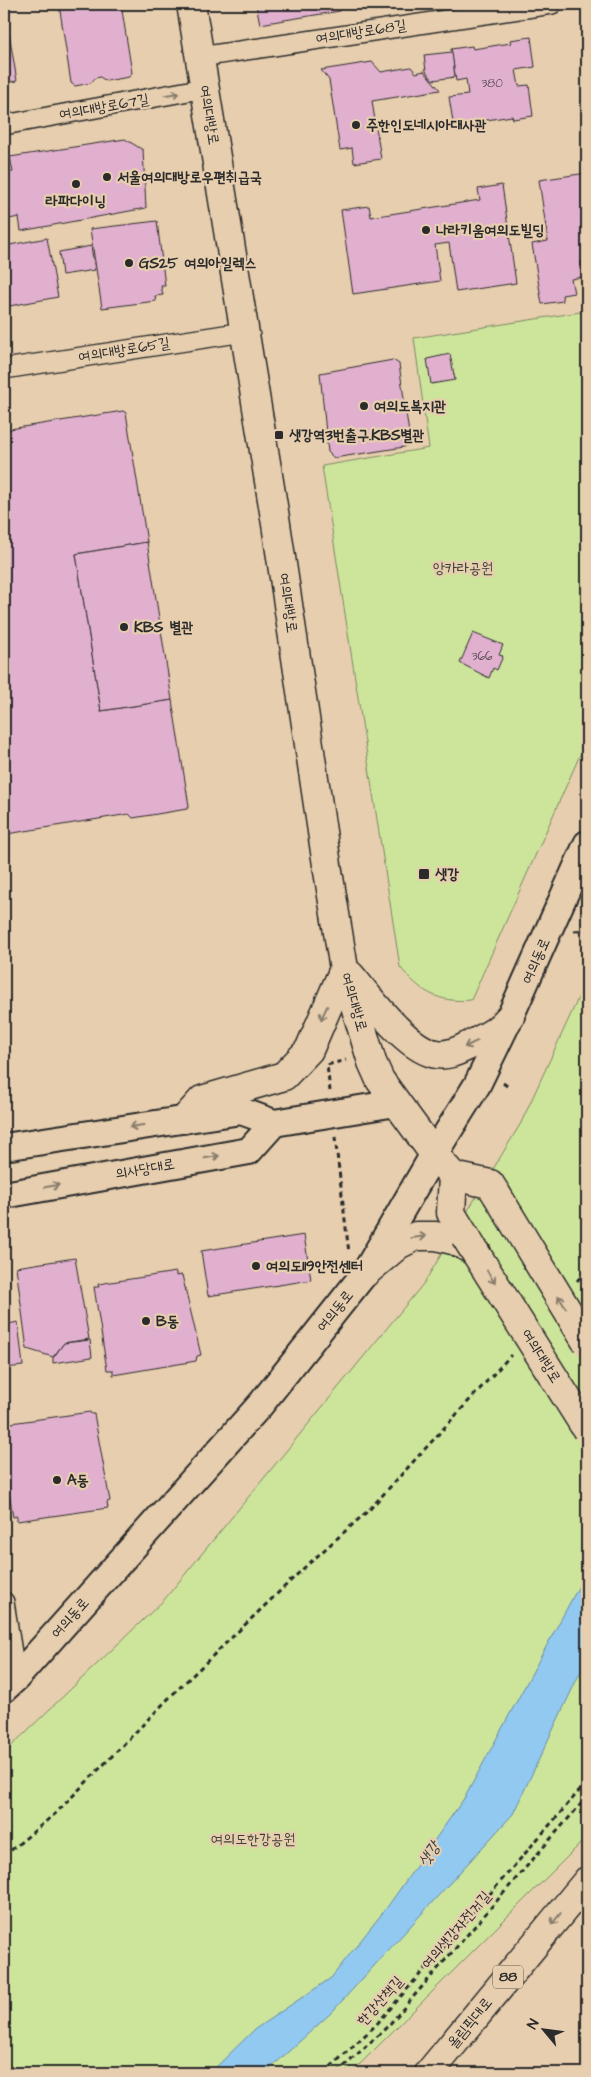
<svg xmlns="http://www.w3.org/2000/svg" width="591" height="2077" viewBox="0 0 591 2077" font-family="'Architects Daughter','Poor Story',sans-serif">
<style>
.green{fill:#cde59b;stroke:#7c8863}
.water{fill:#92c9f1;stroke:#698aa2}
.building{fill:#e2b0cf;stroke:#2b2b2b}
.lines{fill:none;stroke-linecap:round;stroke-linejoin:round}
.minor-casing{stroke:#2b2b2b;stroke-width:22}
.secondary-casing{stroke:#2b2b2b;stroke-width:30}
.primary-casing{stroke:#2b2b2b;stroke-width:31}
.trunk-casing{stroke:#2b2b2b;stroke-width:31}
.path{stroke:#2b2b2b;stroke-width:3;stroke-dasharray:5 4;stroke-linecap:butt}
.minor{stroke:#e6ceae;stroke-width:19}
.secondary{stroke:#e6ceae;stroke-width:26}
.primary{stroke:#e6ceae;stroke-width:28}
.trunk{stroke:#e6ceae;stroke-width:28}
.primary-bridge-casing{stroke:#2b2b2b;stroke-width:31;stroke-linecap:butt}
.primary-bridge{stroke:#e6ceae;stroke-width:28}
.oneway{stroke:#887c6c}
.poi-dot{fill:#2b2b2b;stroke:#e6ceae;stroke-width:2}
.labels{text-anchor:middle;dominant-baseline:central;stroke-width:4.5;stroke-linejoin:round;paint-order:stroke}
.number-label{font-size:12px;fill:#594c54}
.shield{fill:#e6ceae;stroke:#635c52;stroke-width:1}
.shield-label{font-size:14px;font-weight:bold;fill:#2b2b2b}
.street-label{font-size:15px;fill:#2b2b2b;stroke:#e6ceae}
.poi-label{font-size:15px;font-weight:bold;fill:#2b2b2b;stroke:#e6ceae;text-anchor:start}
.park-label{font-size:15px;fill:#3b3e36;stroke:#e6ceae}
.water-label{font-size:16px;font-style:italic;fill:#3a4349;stroke:#e6ceae}
</style>
<rect width="100%" height="100%" fill="#e6ceae"/>
<filter id="ink" filterUnits="userSpaceOnUse"><feTurbulence type="fractalNoise" baseFrequency=".02" numOctaves="2"/><feDisplacementMap in="SourceGraphic" scale="10" xChannelSelector="R" yChannelSelector="G"/><feConvolveMatrix kernelMatrix="1 2 1 2 8 2 1 2 1" color-interpolation-filters="sRGB"/></filter>
<g filter="url(#ink)">
<g class="green">
<path d="M587,311V739L471,1000C438,1003 421,992 400,967L322,466L429,448L414,338Z"/>
<polygon points="587,979 587,1837 351,2073 4,2073 4,1753 164,1600 424,1283 521,1123"/>
</g>
<polygon class="water" points="587,1571 587,1658 513,1814 331,2013 265,2073 210,2073 255,2029 331,1978 388,1906 465,1797"/>
<g class="building">
<polygon points="59,4 121,4 132,73 129,77 106,81 100,77 95,78 91,83 75,86 71,83"/>
<polygon points="256,4 338,4 340,11 260,24"/>
<polygon points="8,27 17,81 4,83 4,28"/>
<polygon points="531,37 535,67 516,70 519,86 529,85 533,116 513,119 512,116 474,122 474,125 454,128 449,97 468,95 466,79 456,81 451,49 472,46 473,49 511,43 510,40"/>
<polygon points="452,52 455,77 433,80 426,71 424,55"/>
<polygon points="372,62 381,72 411,67 416,73 424,71 440,90 372,101 381,159 354,163 352,148 340,150 329,80 321,70"/>
<polygon points="125,139 143,150 146,208 21,231 19,217 4,220 4,173 13,172 10,157"/>
<polygon points="587,173 587,261 581,262 583,277 571,279 574,293 562,295 563,301 542,304 532,244 548,241 539,180"/>
<polygon points="502,185 516,283 456,292 449,243 435,245 440,281 353,294 341,210 369,206 371,217 480,200 478,189"/>
<polygon points="157,221 165,286 161,286 163,295 155,296 156,301 102,308 90,229"/>
<polygon points="47,238 58,297 4,307 4,246"/>
<polygon points="91,246 95,270 62,275 59,252"/>
<polygon points="450,354 455,380 431,384 427,359"/>
<polygon points="393,360 399,364 410,440 409,444 404,447 334,458 328,452 320,373"/>
<polygon points="123,411 126,413 147,542 76,554 101,711 172,700 189,806 187,809 133,818 129,814 7,834 4,813 4,430"/>
<polygon points="147,542 172,700 101,711 76,554"/>
<polygon points="473,633 503,645 499,655 503,656 497,670 493,668 489,678 460,663"/>
<polygon points="4,813 7,834 4,834"/>
<polygon points="304,1235 311,1280 208,1296 201,1251"/>
<polygon points="75,1258 89,1339 64,1343 53,1357 27,1349 16,1267"/>
<polygon points="176,1272 176,1276 182,1275 201,1355 197,1356 196,1361 113,1375 113,1370 107,1370 94,1287 99,1287 98,1284"/>
<polygon points="18,1322 23,1366 4,1368 4,1325"/>
<polygon points="90,1340 92,1357 53,1363 53,1358 64,1343"/>
<polygon points="90,1412 91,1414 94,1414 110,1501 107,1502 108,1508 17,1521 17,1516 13,1517 4,1459 4,1424"/>
</g>
<g class="lines">
<defs>
<g id="minor">
<polyline points="200,57 552,4"/>
<polyline points="4,125 205,88"/>
<polyline points="4,369 244,332"/>
<polyline points="4,1602 16,1678"/>
</g>
<g id="secondary">
<polyline points="4,1147 241,1111 274,1123 396,1103"/>
<polyline points="4,1195 249,1151 274,1123"/>
<polyline points="4,1689 16,1678 261,1404 365,1273 434,1154 477,1085 510,1017 587,844"/>
</g>
<g id="primary">
<polyline points="191,4 276,524 327,865 344,969 372,1062 380,1080 434,1154 453,1176 490,1184 497,1195"/>
<path d="M350,975C370,998 408,1051 437,1054C450,1056 459,1050 470,1045C489,1035 496,1033 510,1017"/>
<polyline points="185,1119 202,1100 284,1076 309,1050 344,969"/>
<polyline points="453,1176 451,1213 465,1236"/>
<polyline points="365,1273 398,1245 416,1236 436,1236 456,1241 477,1253"/>
</g>
<polyline id="trunk" points="429,2073 587,1881"/>
</defs>
<use href="#minor" class="minor-casing"/>
<use href="#secondary" class="secondary-casing"/>
<use href="#primary" class="primary-casing"/>
<use href="#trunk" class="trunk-casing"/>
<g class="path">
<polyline points="574,931 587,930"/>
<polyline points="503,1083 510,1088"/>
<polyline points="330,1091 327,1065 346,1060"/>
<polyline points="335,1137 349,1253"/>
<polyline points="577,1281 587,1270"/>
<polyline points="4,1856 56,1813 172,1695 305,1567 369,1510 511,1355"/>
<polyline points="324,2073 376,2025 587,1782"/>
<polyline points="337,2073 388,2026 587,1797"/>
</g>
<use href="#minor" class="minor"/>
<use href="#secondary" class="secondary"/>
<use href="#primary" class="primary"/>
<use href="#trunk" class="trunk"/>
<defs>
<g id="primary-bridge">
<polyline points="497,1195 587,1343"/>
<polyline points="465,1236 587,1430"/>
</g>
</defs>
<use href="#primary-bridge" class="primary-bridge-casing"/>
<use href="#primary-bridge" class="primary-bridge"/>
</g>
<defs><path id="oneway-shaft" d="M-6 0H5M1.5-3L5.5 0L1.5 3" fill="none" stroke-width="1.6" stroke-linecap="round" stroke-linejoin="round" transform="scale(1.25)"/></defs>
<g class="oneway">
<use href="#oneway-shaft" transform="translate(172 94) rotate(-10)"/>
<use href="#oneway-shaft" transform="translate(324 1013) rotate(115)"/>
<use href="#oneway-shaft" transform="translate(471 1044) rotate(154)"/>
<use href="#oneway-shaft" transform="translate(137 1126) rotate(171)"/>
<use href="#oneway-shaft" transform="translate(212 1157) rotate(-10)"/>
<use href="#oneway-shaft" transform="translate(52 1186) rotate(-10)"/>
<use href="#oneway-shaft" transform="translate(419 1237) rotate(-7)"/>
<use href="#oneway-shaft" transform="translate(491 1277) rotate(58)"/>
<use href="#oneway-shaft" transform="translate(562 1302) rotate(-121)"/>
<use href="#oneway-shaft" transform="translate(556 1919) rotate(129)"/>
</g>
</g>
<g class="poi-dot">
<circle cx="356" cy="125" r="5"/>
<circle cx="107" cy="177" r="5"/>
<circle cx="76" cy="184" r="5"/>
<circle cx="426" cy="230" r="5"/>
<circle cx="129" cy="263" r="5"/>
<circle cx="364" cy="406" r="5"/>
<rect x="274" y="430" width="10" height="10" rx="2.5"/>
<circle cx="124" cy="627" r="5"/>
<rect x="418" y="868" width="12" height="12" rx="2.5"/>
<circle cx="256" cy="1266" r="5"/>
<circle cx="146" cy="1321" r="5"/>
<circle cx="57" cy="1480" r="5"/>
</g>
<g class="labels">
<g class="number-label">
<text x="492" y="83">380</text>
<text x="482" y="656">366</text>
</g>
<rect class="shield" x="493" y="1965.5" width="30" height="23" rx="4"/>
<g class="shield-label">
<text x="508" y="1977">88</text>
</g>
<g class="street-label">
<text transform="translate(361 32) rotate(-9)">여의대방로68길</text>
<text transform="translate(104 107) rotate(-10)">여의대방로67길</text>
<text transform="translate(209 115) rotate(81)">여의대방로</text>
<text transform="translate(124 350) rotate(-9)">여의대방로65길</text>
<text transform="translate(288 603) rotate(82)">여의대방로</text>
<text transform="translate(536 961) rotate(-66)">여의동로</text>
<text transform="translate(354 1002) rotate(74)">여의대방로</text>
<text transform="translate(145 1169) rotate(-10)">의사당대로</text>
<text transform="translate(335 1311) rotate(-51)">여의동로</text>
<text transform="translate(541 1356) rotate(58)">여의대방로</text>
<text transform="translate(70 1618) rotate(-48)">여의동로</text>
<text transform="translate(456 1930) rotate(-49)">여의샛강자전거길</text>
<text transform="translate(380 2001) rotate(-48)">한강산책길</text>
<text transform="translate(470 2023) rotate(-51)">올림픽대로</text>
</g>
<g class="poi-label">
<text x="366" y="125">주한인도네시아대사관</text>
<text x="117" y="177">서울여의대방로우편취급국</text>
<text x="76" y="201" text-anchor="middle">라파다이닝</text>
<text x="436" y="230">나라키움여의도빌딩</text>
<text x="139" y="263">GS25 여의아일렉스</text>
<text x="374" y="406">여의도복지관</text>
<text x="289" y="435">샛강역3번출구.KBS별관</text>
<text x="134" y="627">KBS 별관</text>
<text x="435" y="874">샛강</text>
<text x="266" y="1266">여의도119안전센터</text>
<text x="156" y="1321">B동</text>
<text x="67" y="1480">A동</text>
</g>
<g class="park-label">
<text x="463" y="568">앙카라공원</text>
<text x="253" y="1839">여의도한강공원</text>
</g>
<g class="water-label">
<text transform="translate(429 1854) rotate(-55)">샛강</text>
</g>
</g>
<rect width="591" height="2077" fill="none" stroke="#e6ceae" stroke-width="20"/>
<rect x="10" y="10" width="571" height="2057" fill="none" stroke="#2b2b2b" stroke-width="2" filter="url(#ink)"/>
<g transform="translate(544 2030) rotate(299)" stroke="#e6ceae" stroke-width="4" paint-order="stroke">
<path d="M0-4L9 19L0 12L-9 19Z" fill="#2b2b2b"/>
<text y="-8" font-size="14" font-weight="bold" text-anchor="middle" fill="#2b2b2b">N</text>
</g>
</svg>
